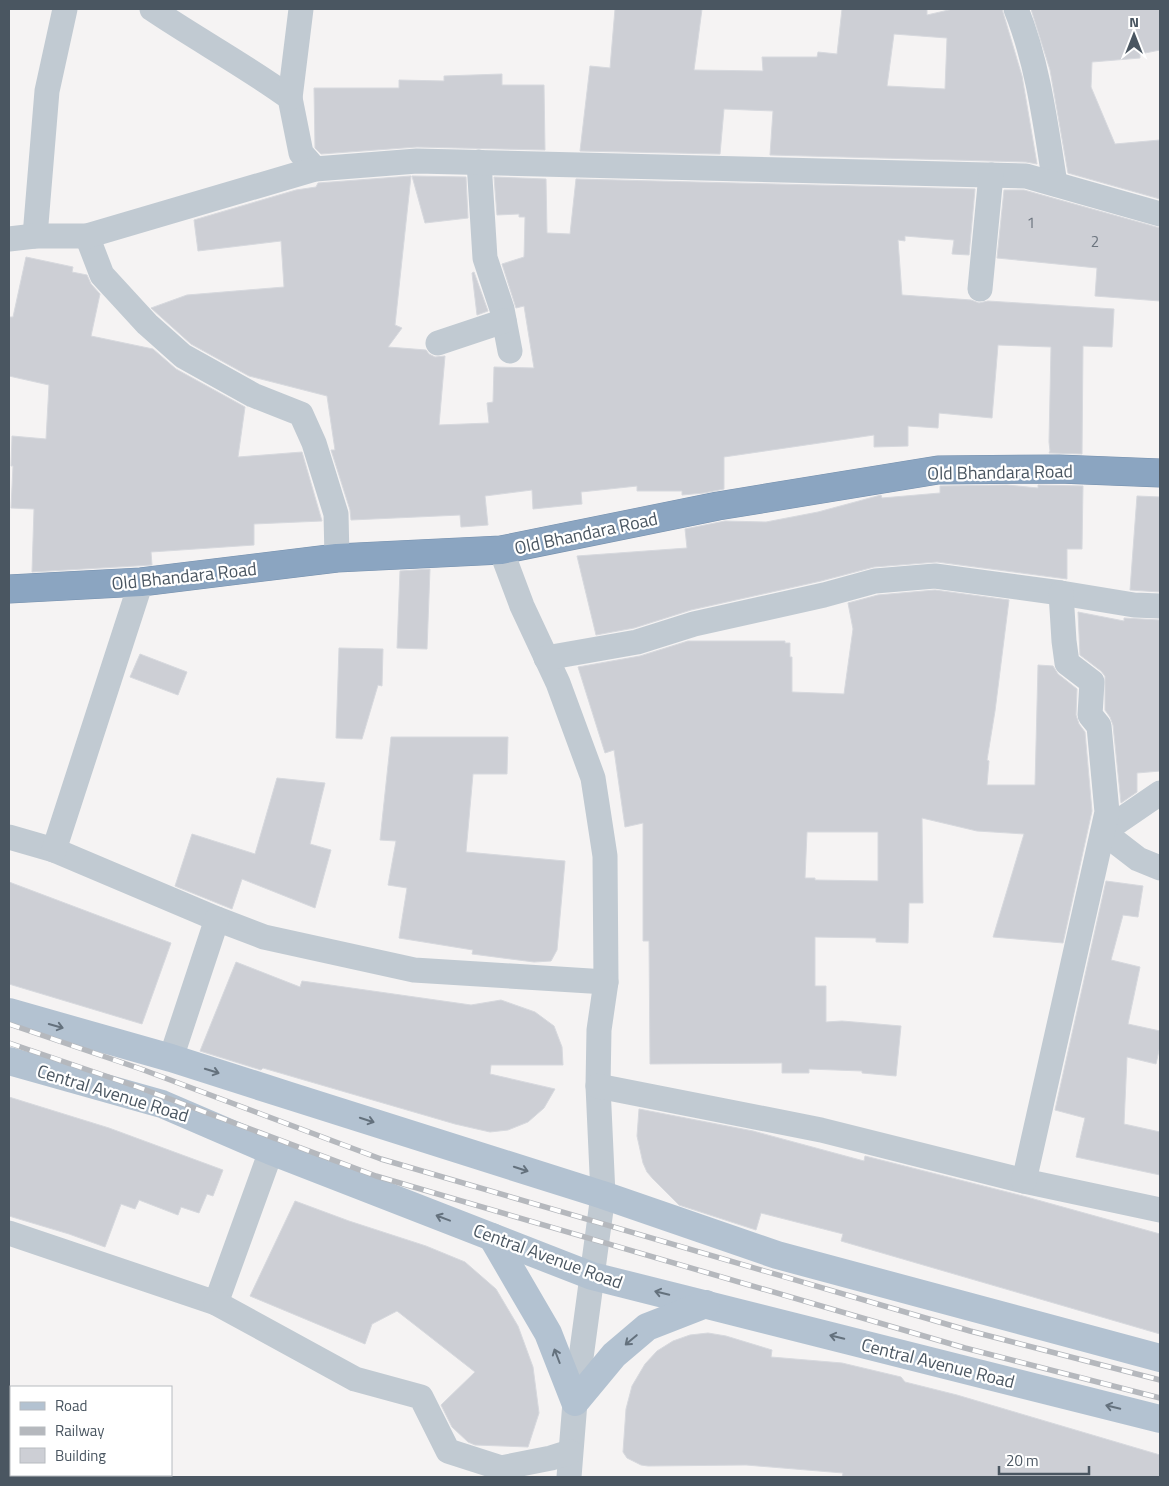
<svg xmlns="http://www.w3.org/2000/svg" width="1169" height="1486" viewBox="0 0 1169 1486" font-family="'Titillium Web',sans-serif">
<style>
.building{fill:#cdcfd5;stroke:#d7d9de;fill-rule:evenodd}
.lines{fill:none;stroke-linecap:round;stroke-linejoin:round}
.highway-casing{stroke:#7690ad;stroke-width:29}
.street{stroke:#c1cad2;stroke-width:25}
.primary{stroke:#b3c2d1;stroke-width:28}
.highway{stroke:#8ba5c1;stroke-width:28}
.rail-casing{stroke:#b5b8bd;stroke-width:5.5}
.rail{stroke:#fff;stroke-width:4;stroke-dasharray:11;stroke-linecap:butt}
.oneway{stroke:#64717d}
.labels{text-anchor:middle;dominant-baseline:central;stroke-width:4.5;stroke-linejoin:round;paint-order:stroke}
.number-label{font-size:15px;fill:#6b747e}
.street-label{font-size:18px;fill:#4a5661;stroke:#fff}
</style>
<rect width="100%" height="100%" fill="#f5f3f3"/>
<g class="building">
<path d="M615,9H702L694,70L763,71L762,57H817L818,52L837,54L842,9H927V15L953,9H1002L1022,76L1037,164L1026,162L770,155L773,111L724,109L720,154L580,151L590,66L610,68ZM894,34L947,38L945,89L887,86Z"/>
<polygon points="1031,9 1160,9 1160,50 1140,54 1140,58 1092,62 1091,87 1115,144 1160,140 1160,199 1068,173 1050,70"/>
<polygon points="502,74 502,85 544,85 545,150 417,147 321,154 315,148 314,88 399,88 399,80 444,81 444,76"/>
<polygon points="411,176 395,325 402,328 388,347 426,350 429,354 435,357 445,356 439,425 489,423 487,403 493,402 494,367 534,368 524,306 516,308 502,264 524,257 525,217 519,217 519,214 497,215 494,177 546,179 547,233 570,234 576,179 975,189 969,255 952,254 954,240 905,236 905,241 898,240 902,295 971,300 979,303 988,301 1114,309 1112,347 1083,346 1082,454 1049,453 1050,451 1049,442 1051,347 998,345 992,418 939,413 938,428 908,426 908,446 874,447 874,435 724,457 724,489 704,493 682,495 682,491 637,491 637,486 581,492 582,504 533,509 532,490 485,496 488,525 461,527 460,515 351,520 350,510 331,450 335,450 327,396 249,376 191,344 151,308 187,295 284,287 281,241 198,251 194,220 296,190 316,187 318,183"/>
<polygon points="412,176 466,177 468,218 425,223"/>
<polygon points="1004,190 1024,190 1160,228 1160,301 1095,296 1097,268 997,258"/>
<polygon points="26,257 73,267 72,272 87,275 91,284 100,294 91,336 153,349 176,369 245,407 238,457 302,452 322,521 254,524 254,545 151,552 152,565 32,572 34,509 11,508 13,466 11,466 12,436 46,439 49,385 9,376 9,317 13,317"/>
<polygon points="474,272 488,311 477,315 472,273"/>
<polygon points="1007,485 1038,488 1038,485 1083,486 1082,549 1067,549 1067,579 937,562 874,567 821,581 691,610 634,628 596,635 577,556 687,548 685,529 725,521 766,522 818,512 881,495 882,498 940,493 940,486"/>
<polygon points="1137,496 1160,497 1160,592 1130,590"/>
<polygon points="430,569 427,649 397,648 400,571"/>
<path d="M935,590L1009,600L995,711L987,760L989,761L987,785H1035L1038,665L1053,666L1058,674L1077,689L1076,715L1079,724L1085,732L1092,811L1063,943L993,937L1024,834L977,831L922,818L923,903H909L908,943L876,942V938L815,937V986H826V1022L842,1021L901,1026L896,1076L862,1073V1071L809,1069V1073H782V1063L650,1064L649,941H643V823L625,827L614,750L605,753L578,667L640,656L688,641H785V643H790V657H792V692L844,694L853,629L848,603L878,595ZM807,832H878V881L815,880V878H805Z"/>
<polygon points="1078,612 1124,621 1124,618 1160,620 1160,771 1137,773 1137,792 1121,803 1113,725 1110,717 1105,710 1105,676 1101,671 1080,655"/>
<polygon points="339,648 383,649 382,686 378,685 362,739 336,738"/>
<polygon points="140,654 187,672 178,695 130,677"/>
<polygon points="391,737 508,737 507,774 473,774 466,852 565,861 557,950 551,961 534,962 472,954 473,950 399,938 407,888 388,885 396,841 380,840"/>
<polygon points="277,778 325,783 310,844 331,850 315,908 242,879 232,909 175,886 192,834 255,854"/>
<polygon points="1106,881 1143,886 1138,917 1123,915 1111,960 1140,967 1128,1024 1160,1031 1160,1046 1156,1064 1127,1057 1124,1124 1160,1132 1160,1175 1076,1157 1085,1118 1055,1110"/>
<polygon points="9,882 171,943 142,1024 9,984"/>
<polygon points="236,962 300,987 302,981 471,1005 501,1000 535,1012 554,1026 562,1047 563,1065 491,1065 490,1074 555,1089 544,1108 528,1122 508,1130 490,1132 455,1124 263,1068 261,1070 200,1051"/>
<polygon points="9,1097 109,1128 223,1170 213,1196 207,1194 199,1213 181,1207 178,1215 139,1200 135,1209 121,1204 105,1247 69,1234 9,1216"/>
<polygon points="639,1109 753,1131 864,1161 865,1156 1023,1196 1160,1234 1160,1334 841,1241 843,1234 761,1213 756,1230 679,1205 653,1179 647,1172 643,1163 637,1136"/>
<polygon points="295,1201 349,1221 426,1246 465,1262 496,1289 518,1326 533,1367 539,1413 528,1447 475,1445 468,1442 452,1427 441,1405 475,1372 397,1311 372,1324 365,1344 250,1296"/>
<polygon points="708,1333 726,1336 772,1350 771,1357 842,1363 901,1377 905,1382 957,1395 1160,1455 1160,1477 842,1477 843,1473 746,1465 648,1466 641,1465 627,1458 623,1452 626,1409 632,1386 645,1364 657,1351 673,1341 690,1335"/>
</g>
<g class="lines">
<defs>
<polyline id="highway" points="9,589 141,582 337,558 501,550 718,506 938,470 1059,469 1160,473"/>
</defs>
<use href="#highway" class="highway-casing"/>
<g class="street">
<path d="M152,9C198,40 246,66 290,98L301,153L315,169"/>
<path d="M1016,9C1038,63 1046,127 1055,184"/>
<polyline points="290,98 301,9"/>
<polyline points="479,162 485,258 502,309 510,351"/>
<polyline points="35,236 47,91 65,9"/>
<polyline points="87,236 102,275 147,324 183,356 253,395 301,414 314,443 336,514 337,558"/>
<polyline points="9,239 35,236 87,236 315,169 417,161 1026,176 1160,214"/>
<polyline points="980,289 991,175"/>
<polyline points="438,343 504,321"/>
<polyline points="501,550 522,606 558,683 593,778 605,856 606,982"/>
<polyline points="546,658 637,642 694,624 824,595 875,581 935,576 1061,593 1134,605 1160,606"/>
<polyline points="1160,793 1103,832 1138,859 1160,868"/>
<polyline points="9,837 54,850 217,919 264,937 414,970 606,982 599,1030 598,1086 603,1195 575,1402 569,1477"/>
<polyline points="54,850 141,582"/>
<polyline points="171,1058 217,919"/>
<polyline points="598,1086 821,1130 1024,1181 1160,1210"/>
<polyline points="1024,1181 1107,812 1099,726 1090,715 1092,682 1067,663 1064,641 1061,593"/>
<polyline points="9,1233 216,1303 271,1151"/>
<polyline points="216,1303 355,1379 421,1397 448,1451 501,1468 551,1458 570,1452"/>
</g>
<g class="primary">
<polyline points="9,1012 171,1058 290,1096 603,1195 777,1255 1160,1358"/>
<polyline points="9,1061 162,1104 271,1151 592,1276 1160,1419"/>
<polyline points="492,1237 548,1333 575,1402 614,1355 647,1327 706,1304"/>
</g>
<use href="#highway" class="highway"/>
<defs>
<g id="rail">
<polyline points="9,1024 141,1069 381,1159 970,1331 1160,1380"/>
<polyline points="9,1043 135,1086 376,1176 965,1348 1160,1398"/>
</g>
</defs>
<use href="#rail" class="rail-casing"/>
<use href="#rail" class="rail"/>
</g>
<defs><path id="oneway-shaft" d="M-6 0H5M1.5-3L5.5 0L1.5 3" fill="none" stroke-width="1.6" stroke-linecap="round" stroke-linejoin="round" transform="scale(1.25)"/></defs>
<g class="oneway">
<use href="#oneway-shaft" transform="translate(56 1026) rotate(16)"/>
<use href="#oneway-shaft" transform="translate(212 1071) rotate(17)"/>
<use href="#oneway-shaft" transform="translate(367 1120) rotate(18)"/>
<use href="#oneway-shaft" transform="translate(521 1169) rotate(18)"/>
<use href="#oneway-shaft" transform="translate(443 1218) rotate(-159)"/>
<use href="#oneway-shaft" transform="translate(662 1293) rotate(-166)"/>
<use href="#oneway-shaft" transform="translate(837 1337) rotate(-166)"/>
<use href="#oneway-shaft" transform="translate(631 1340) rotate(140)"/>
<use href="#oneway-shaft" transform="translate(557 1356) rotate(-111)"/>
<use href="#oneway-shaft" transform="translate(1113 1407) rotate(-166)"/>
</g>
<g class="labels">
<g class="number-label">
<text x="1031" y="222">1</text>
<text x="1095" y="241">2</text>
</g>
<g class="street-label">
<text transform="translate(1000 472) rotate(-1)">Old Bhandara Road</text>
<text transform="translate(586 533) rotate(-12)">Old Bhandara Road</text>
<text transform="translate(184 576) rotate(-6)">Old Bhandara Road</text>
<text transform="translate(113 1093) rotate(17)">Central Avenue Road</text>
<text transform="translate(548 1256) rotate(20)">Central Avenue Road</text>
<text transform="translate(938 1363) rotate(14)">Central Avenue Road</text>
</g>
</g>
<rect width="1169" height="1486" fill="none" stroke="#4a5661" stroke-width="20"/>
<rect x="10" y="1386" width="162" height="90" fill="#ffffff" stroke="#b7bbc0"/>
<rect x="20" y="1402" width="25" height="8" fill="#b3c2d1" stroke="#b7bbc0"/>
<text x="55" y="1411" font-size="15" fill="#4a5661">Road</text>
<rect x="20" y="1427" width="25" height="8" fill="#b5b8bd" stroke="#b7bbc0"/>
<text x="55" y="1436" font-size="15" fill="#4a5661">Railway</text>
<rect x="20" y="1448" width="25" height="15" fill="#cdcfd5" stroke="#b7bbc0"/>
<text x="55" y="1461" font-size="15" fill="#4a5661">Building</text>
<g transform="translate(1134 35)" stroke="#ffffff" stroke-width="4" paint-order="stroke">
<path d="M0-4L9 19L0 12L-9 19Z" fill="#4a5661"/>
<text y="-8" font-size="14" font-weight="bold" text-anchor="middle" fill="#4a5661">N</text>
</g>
<path d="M999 1466v8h90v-8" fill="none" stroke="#4a5661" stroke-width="2.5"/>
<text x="1006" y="1466" font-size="15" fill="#4a5661" stroke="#ffffff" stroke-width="4" paint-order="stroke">20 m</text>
</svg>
